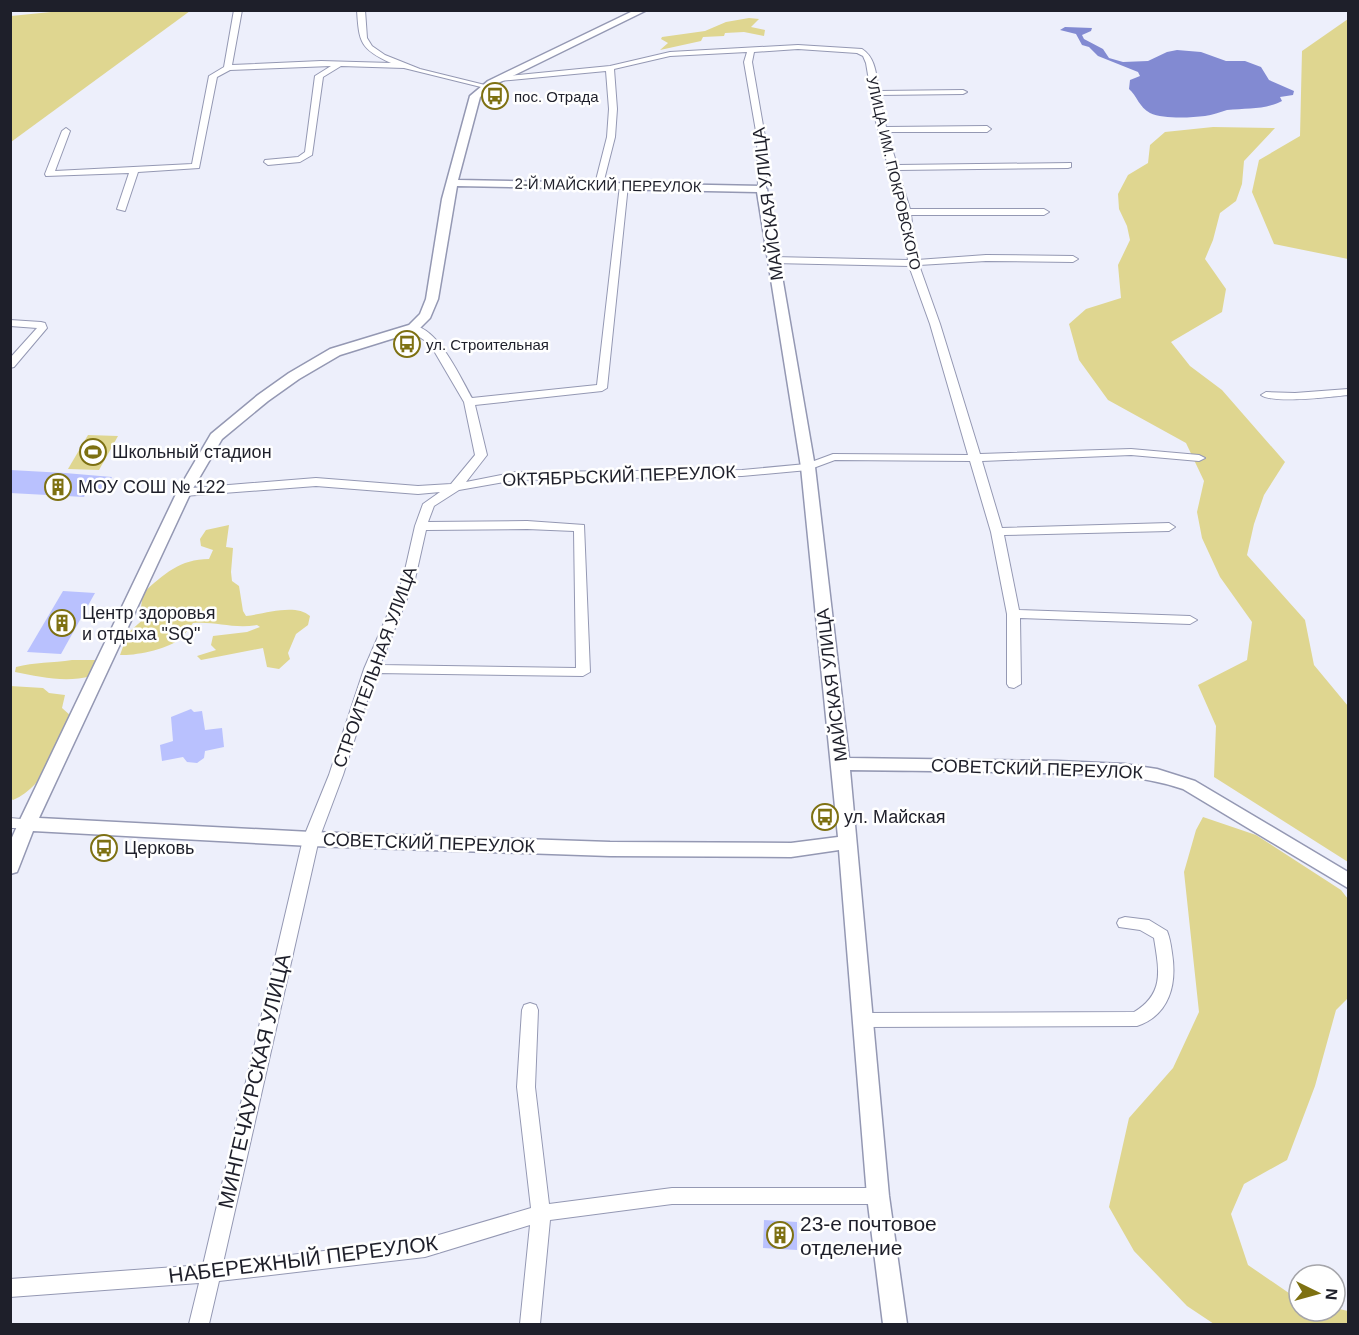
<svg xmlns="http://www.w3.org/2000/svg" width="1359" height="1335" viewBox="0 0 1359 1335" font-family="Helvetica,sans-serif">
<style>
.green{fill:#dfd690}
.water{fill:#828ad2}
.building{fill:#b9c1fe}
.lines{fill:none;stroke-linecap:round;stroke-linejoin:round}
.minor-casing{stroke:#9498b3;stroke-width:2}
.tertiary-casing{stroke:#9498b3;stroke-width:3}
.minor{fill:#fff;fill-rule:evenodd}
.tertiary{fill:#fff;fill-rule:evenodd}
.labels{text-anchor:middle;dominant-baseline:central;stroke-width:5;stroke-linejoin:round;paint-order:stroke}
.far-poi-label{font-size:15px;fill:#1e1f2a;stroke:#fff;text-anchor:start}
.far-street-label{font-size:15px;fill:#1e1f2a;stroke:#fff}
.street-label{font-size:18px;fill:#1e1f2a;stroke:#fff}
.poi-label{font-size:18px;fill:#1e1f2a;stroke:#fff;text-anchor:start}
.near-street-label{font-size:21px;fill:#1e1f2a;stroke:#fff}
.near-poi-label{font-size:21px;fill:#1e1f2a;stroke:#fff;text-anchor:start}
</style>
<rect width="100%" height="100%" fill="#edeffb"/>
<g class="green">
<polygon points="61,11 190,11 11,142 11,16"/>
<polygon points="749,18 759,19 751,27 765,30 764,36 744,32 725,33 724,36 703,37 701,41 660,50 668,43 661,39 662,37 705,31 726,22"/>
<polygon points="1348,19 1348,259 1274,244 1252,192 1259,160 1300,136 1302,51"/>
<polygon points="1213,127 1275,128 1244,161 1242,184 1236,201 1220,213 1213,240 1205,259 1226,289 1222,312 1171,342 1190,366 1222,390 1285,462 1264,495 1254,524 1247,555 1305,620 1314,665 1348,706 1348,862 1214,777 1216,726 1198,685 1247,660 1252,622 1220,577 1202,538 1197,512 1204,481 1186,443 1108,400 1079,360 1069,324 1086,309 1121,298 1118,265 1130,240 1127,226 1119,209 1118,194 1128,175 1148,163 1150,145 1165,132"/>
<polygon points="88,435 118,436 99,470 68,469"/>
<path d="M229,525L226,547L233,548L231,572L232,581L239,586L243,611L246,616C265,614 295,603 310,616L308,625L296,634L288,653L290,659L279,669L267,667L263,648L201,660L197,656L216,650L211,645L213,636L247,632L260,627L257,625C233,629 215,621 193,623C189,628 185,634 181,638C169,649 135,656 120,655L128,633L147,616L141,607L143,593C164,574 180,559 209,559L213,550L201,546L200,539L206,530Z"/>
<path d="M72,660H97L91,676C66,683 40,677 15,672L16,667C34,662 53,663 72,660Z"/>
<path d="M10,686L43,688L49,693L65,695L62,708L71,716C56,747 46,786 13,800L10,798Z"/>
<polygon points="1203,817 1256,835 1341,890 1348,899 1348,998 1336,1010 1315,1086 1287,1160 1244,1184 1231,1214 1248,1265 1299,1300 1299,1311 1335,1311 1335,1308 1348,1311 1348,1324 1214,1324 1187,1306 1134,1251 1109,1207 1129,1118 1173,1068 1199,1012 1184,872 1196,830"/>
</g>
<path class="water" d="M1065,27L1092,28L1091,31L1082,35L1084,39L1103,49L1109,58L1123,62L1148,61L1167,52L1177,50L1201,52L1226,61H1245L1261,67L1269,80L1294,91L1293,95L1280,97L1282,101C1264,110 1247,108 1227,110C1220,112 1212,115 1205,116C1189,118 1163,119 1150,113C1139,107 1137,96 1129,89L1130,80L1140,76L1138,72L1098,56L1089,47L1082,45L1076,34L1060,30Z"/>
<g class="building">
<polygon points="10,470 65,473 112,477 102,493 87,492 84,497 10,493"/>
<polygon points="63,591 95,593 61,654 27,652"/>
<polygon points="191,709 194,712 202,711 205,730 222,728 224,747 205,751 204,758 197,763 187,762 183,757 162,761 160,745 173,741 171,717"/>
<polygon points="764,1220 797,1222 797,1250 763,1248"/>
</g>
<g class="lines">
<defs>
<g id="minor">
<path d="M234,10H242L232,65L321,61L391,63C360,49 359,42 357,10H365L367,38L372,46L385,55L420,69L489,86L485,88L404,68L341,66L323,77L312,155L300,162L268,165L264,162L265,160L298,157L305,152L315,76L331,66L230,70L217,77L199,168L138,172L125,211L117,209L129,173L46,176L45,174L62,131L66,128L70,131L55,171L192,164L209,76L224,67Z"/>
<path d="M798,45L862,49C876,58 876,75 879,91L963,90L967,92L963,94L879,95L886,127L987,126L991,129L987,132H887L897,165L1071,163V167L1068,168L898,170L910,209H1044L1049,212L1044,215H911L917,260L986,255L1073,256L1078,259L1073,262L986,261L919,265L940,324L980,454L1131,449L1199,455L1205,458L1199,461L1131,455L982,461L1002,528L1169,523L1175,527L1169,531L1004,535L1019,610L1190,616L1197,620L1190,624L1020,618L1021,684L1014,688L1009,687L1007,684V614L991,532L970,461L835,460L808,470L742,476L516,480L459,490L434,506L428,522L527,521L584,525L590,672L583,676L376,673L343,775L319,839L223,1263L425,1239L531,1208L517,1087L522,1010L524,1005L530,1003L536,1005L538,1010L535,1087L549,1204L672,1188H878L885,1190L887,1196L885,1202L878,1204H672L550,1220L540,1324H520L530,1225L425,1257L219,1281L209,1324H189L199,1283L10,1297V1279L203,1265L303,839L329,775L364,669L403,579L415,526L423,504L440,492L418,494L316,486L184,496L180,495L178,492L180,489L316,478L418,486L451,484L475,455L464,402L430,344L409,330V326C436,322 461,379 472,398L597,385L620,185L624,182L628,185L607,388L602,391L475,405L487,455L466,482L516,472L742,470L806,464L833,454L968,455L930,324L909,266L773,263L768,260L773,257L908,260L901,212L890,170L887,168L888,166L876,122L866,63L863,56L857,53L798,49L754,52L752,62L765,137L766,189L762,192L758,189L757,137L744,62L747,52L670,56L614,69L617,109L615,137L603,184L599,187L595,184L607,137L609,109L606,71L499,81L495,79L499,77L610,66L670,52ZM527,529L574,531L576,668L380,665L415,579L426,530Z"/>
<polygon points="10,320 41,322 45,323 47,328 14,367 10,368 10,358 37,328 10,326"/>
<path d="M1348,389V395C1330,397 1273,404 1261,395L1266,392L1295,393Z"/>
<polygon points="10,818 32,820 34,824 32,828 10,828"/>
<path d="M1125,917L1149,920L1167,931C1170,938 1171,946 1172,953C1177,984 1170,1015 1137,1026L862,1027L856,1025L854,1020L856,1015L862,1013L1134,1012C1165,993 1159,970 1154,938L1140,930L1119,927L1117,923L1119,919Z"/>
</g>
<path id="tertiary" d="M635,10H647L494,85L480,97L458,180L762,186L767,189L815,467L849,758L1058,761L1124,764L1157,769L1195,781L1348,872V888L1183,789C1136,773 1087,774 1038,773C975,771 913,771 850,770L889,1196L907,1324H883L867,1196L839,850L791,857L610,856L311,846L33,831L19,867L17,872L10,874V842L18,824L177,492L211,434L258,395L289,373L330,349L409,325L420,314L426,299L442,199L470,96L488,81ZM457,186L757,192L801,467L838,837L791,843L610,842L311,832L39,818L191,492L222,439L268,401L299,379L340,355L417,331L430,318L438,299Z"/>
</defs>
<use href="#minor" class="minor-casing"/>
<use href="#tertiary" class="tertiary-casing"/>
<use href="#minor" class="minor"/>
<use href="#tertiary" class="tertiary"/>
</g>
<defs>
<symbol id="bus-ring" viewBox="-11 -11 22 22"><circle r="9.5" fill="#fff" stroke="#7e7112" stroke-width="1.5"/><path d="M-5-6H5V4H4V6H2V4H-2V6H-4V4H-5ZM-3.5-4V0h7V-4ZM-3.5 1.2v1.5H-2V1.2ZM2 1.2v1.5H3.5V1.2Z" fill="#7e7112"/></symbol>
<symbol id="stadium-ring" viewBox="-11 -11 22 22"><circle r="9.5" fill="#fff" stroke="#7e7112" stroke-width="1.5"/><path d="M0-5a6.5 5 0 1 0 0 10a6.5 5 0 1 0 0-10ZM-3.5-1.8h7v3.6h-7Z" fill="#7e7112"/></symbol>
<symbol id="building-ring" viewBox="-11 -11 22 22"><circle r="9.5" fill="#fff" stroke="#7e7112" stroke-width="1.5"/><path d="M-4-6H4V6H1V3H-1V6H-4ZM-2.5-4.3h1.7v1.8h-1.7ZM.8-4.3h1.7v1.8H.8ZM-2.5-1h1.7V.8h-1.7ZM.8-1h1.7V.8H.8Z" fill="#7e7112"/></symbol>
</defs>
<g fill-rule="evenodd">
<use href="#bus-ring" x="480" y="81" width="30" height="30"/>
<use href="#bus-ring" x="392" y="329" width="30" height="30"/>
<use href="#stadium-ring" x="78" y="437" width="30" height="30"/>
<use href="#building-ring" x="43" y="472" width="30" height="30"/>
<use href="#building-ring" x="47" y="608" width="30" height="30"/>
<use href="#bus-ring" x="810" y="802" width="30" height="30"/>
<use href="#bus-ring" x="89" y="833" width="30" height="30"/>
<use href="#building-ring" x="765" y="1220" width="30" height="30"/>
</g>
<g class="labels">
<g class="far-poi-label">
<text x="514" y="96">пос. Отрада</text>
<text x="426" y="344">ул. Строительная</text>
</g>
<g class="far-street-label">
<text transform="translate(894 173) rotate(77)">УЛИЦА ИМ. ПОКРОВСКОГО</text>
<text transform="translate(608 185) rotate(1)">2-Й МАЙСКИЙ ПЕРЕУЛОК</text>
</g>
<g class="street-label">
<text transform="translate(768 204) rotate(-97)">МАЙСКАЯ УЛИЦА</text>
<text transform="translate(619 476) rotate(-2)">ОКТЯБРЬСКИЙ ПЕРЕУЛОК</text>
<text transform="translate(375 667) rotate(-70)">СТРОИТЕЛЬНАЯ УЛИЦА</text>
<text transform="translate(832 685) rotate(-97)">МАЙСКАЯ УЛИЦА</text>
<text transform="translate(1037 769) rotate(2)">СОВЕТСКИЙ ПЕРЕУЛОК</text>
<text transform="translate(429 843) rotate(2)">СОВЕТСКИЙ ПЕРЕУЛОК</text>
</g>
<g class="poi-label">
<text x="112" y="452">Школьный стадион</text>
<text x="78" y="487">МОУ СОШ № 122</text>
<text x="82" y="613">Центр здоровья<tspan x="82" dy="21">и отдыха "SQ"</tspan></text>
<text x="844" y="817">ул. Майская</text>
<text x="124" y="848">Церковь</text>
</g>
<g class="near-street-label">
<text transform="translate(254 1081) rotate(-77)">МИНГЕЧАУРСКАЯ УЛИЦА</text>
<text transform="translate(303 1259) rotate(-7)">НАБЕРЕЖНЫЙ ПЕРЕУЛОК</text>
</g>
<g class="near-poi-label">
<text x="800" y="1223">23-е почтовое<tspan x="800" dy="24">отделение</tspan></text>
</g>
</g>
<rect width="1359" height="1335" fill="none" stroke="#1e1f2a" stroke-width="24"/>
<g transform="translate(1317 1293) rotate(95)"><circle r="28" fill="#ffffff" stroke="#a5a5aa" stroke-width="1.5"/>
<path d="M0-4.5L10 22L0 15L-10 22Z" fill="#7e7112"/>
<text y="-9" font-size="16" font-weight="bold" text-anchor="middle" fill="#1e1f2a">N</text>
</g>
</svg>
